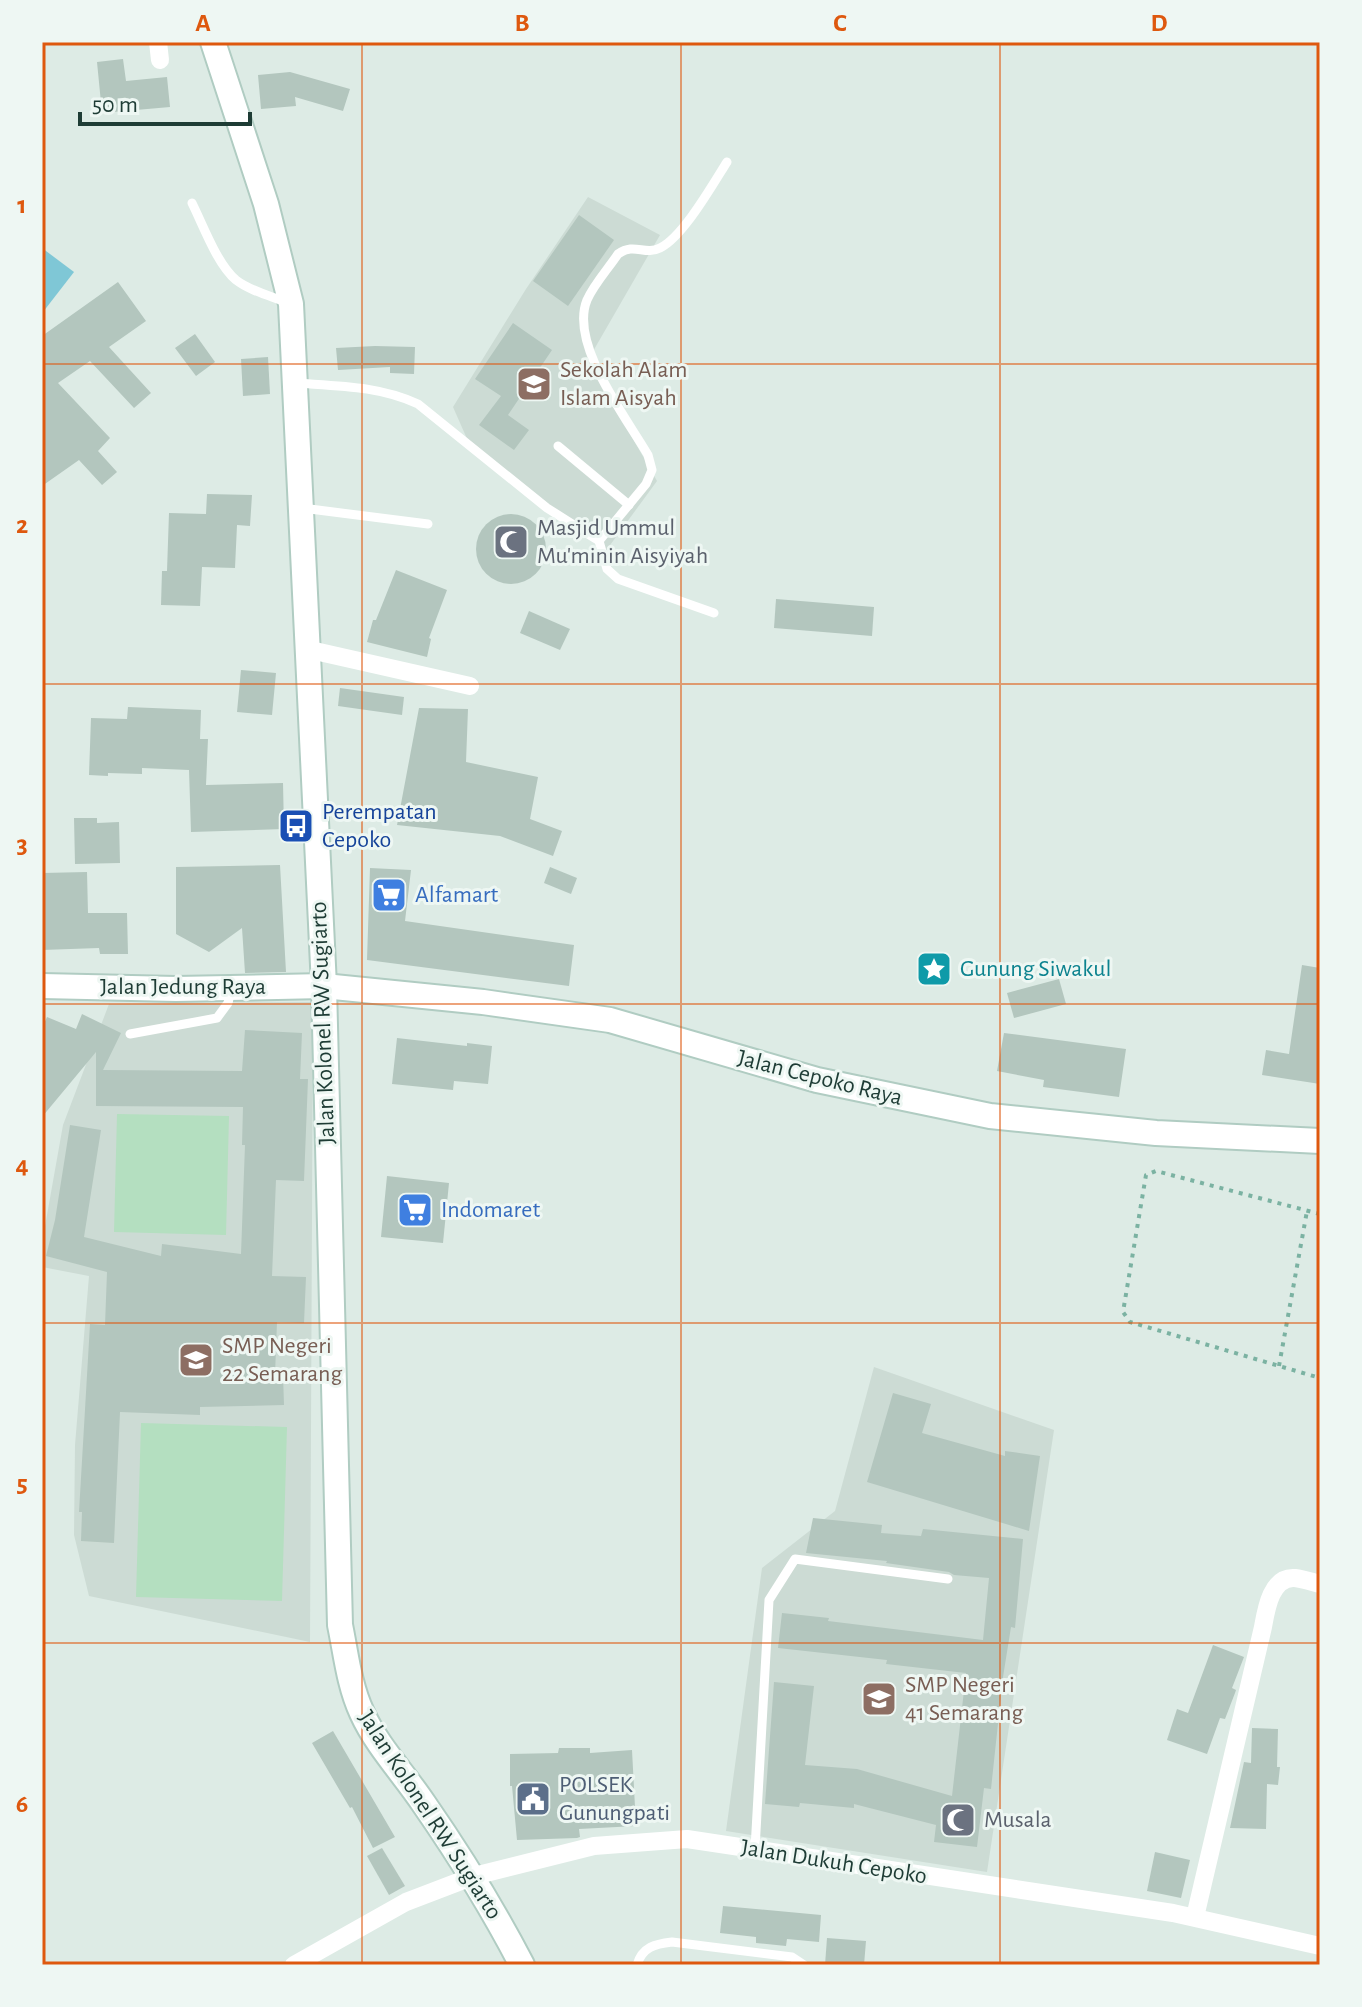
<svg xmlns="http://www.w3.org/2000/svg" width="1362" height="2007" viewBox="0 0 1362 2007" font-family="'Alegreya Sans',sans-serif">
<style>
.built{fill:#ccdbd4}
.green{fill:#b4dfc0}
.water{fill:#7fc7d6}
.building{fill:#b3c6be}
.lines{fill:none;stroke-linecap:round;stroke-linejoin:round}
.secondary-casing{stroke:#b0ccc2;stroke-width:28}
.path{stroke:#7bb2a2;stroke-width:4;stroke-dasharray:4 6;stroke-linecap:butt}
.lane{stroke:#fff;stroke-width:9}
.street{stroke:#fff;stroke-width:18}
.secondary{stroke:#fff;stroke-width:24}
.grid{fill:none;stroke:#de580e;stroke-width:2;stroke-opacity:0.55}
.labels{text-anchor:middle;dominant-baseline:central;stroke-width:6;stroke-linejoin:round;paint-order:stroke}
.education-label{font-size:24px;fill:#785e54;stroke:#eef7f3;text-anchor:start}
.worship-label{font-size:24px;fill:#5b616d;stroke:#eef7f3;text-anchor:start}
.transit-label{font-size:24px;fill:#164399;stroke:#eef7f3;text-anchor:start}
.shop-label{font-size:24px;fill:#366cbe;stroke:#eef7f3;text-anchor:start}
.culture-label{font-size:24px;fill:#0d838f;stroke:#eef7f3;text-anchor:start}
.street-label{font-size:24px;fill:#1e3c35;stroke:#eef7f3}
.service-label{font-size:24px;fill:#4e5e75;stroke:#eef7f3;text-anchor:start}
.neatline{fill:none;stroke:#de580e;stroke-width:3}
.grid-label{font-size:26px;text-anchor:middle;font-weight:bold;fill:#de580e}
</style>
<rect width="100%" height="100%" fill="#ddebe5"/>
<g class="built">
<polygon points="588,197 660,235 588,360 657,481 605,552 468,441 453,407 526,289"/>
<polygon points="313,1002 310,1642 89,1596 74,1535 75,1445 89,1276 42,1267 42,1243 63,1125 109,1004"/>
<polygon points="874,1367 1054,1430 987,1872 726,1831 762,1568 835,1511"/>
</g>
<g class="green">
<polygon points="117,1114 229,1116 226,1235 114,1232"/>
<polygon points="141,1423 287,1427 282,1601 136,1597"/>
</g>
<polygon class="water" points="42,248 74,272 43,312 42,311"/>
<g class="building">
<polygon points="123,59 126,81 167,77 170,107 102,113 97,62"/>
<polygon points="290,72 350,89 343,111 295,97 296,106 261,109 258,75"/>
<polygon points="579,215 614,240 568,306 533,281"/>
<polygon points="118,282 146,321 109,347 151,393 134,408 90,361 58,383 110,438 98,451 117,472 102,485 79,460 42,486 42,336"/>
<polygon points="513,323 552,350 508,415 529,430 514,450 479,425 501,396 475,379"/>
<polygon points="195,334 215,362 196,376 175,348"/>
<polygon points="375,346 415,347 414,374 390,373 390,367 338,370 336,348"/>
<polygon points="268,357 270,394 243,396 241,359"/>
<polygon points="207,494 252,495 250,526 237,525 235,568 202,567 200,606 161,605 162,571 167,571 169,513 206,514"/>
<circle cx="511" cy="549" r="35"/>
<polygon points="396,570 447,590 429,638 431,639 427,657 367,642 373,620 376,620"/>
<polygon points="776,599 874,607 872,636 774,628"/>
<polygon points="529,611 570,629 560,650 520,633"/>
<polygon points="241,670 276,673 272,715 237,712"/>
<polygon points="340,688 404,697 402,715 338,706"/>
<polygon points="128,707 201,710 200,739 208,739 206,785 283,783 284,829 191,832 189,770 142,768 142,774 108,773 108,776 89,775 91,718 127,719"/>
<polygon points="419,708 468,709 466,762 538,777 530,819 562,831 553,856 500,836 397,825"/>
<polygon points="74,818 97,818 97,823 119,822 120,863 75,864"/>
<polygon points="280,865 286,972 245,973 242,928 209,952 176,934 176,867"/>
<polygon points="550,867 577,878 571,894 544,883"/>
<polygon points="370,868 411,870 405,921 574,945 569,986 367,960"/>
<polygon points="87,872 88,913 127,913 128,954 100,954 99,948 42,950 42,873"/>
<polygon points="1302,965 1320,968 1320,1084 1262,1075 1266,1050 1289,1054"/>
<polygon points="1059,979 1066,1004 1014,1018 1007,993"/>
<polygon points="82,1014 121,1033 103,1070 242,1071 245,1030 302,1033 300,1079 308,1079 304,1181 276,1180 272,1276 306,1277 304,1323 277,1322 275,1375 283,1375 284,1405 200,1407 200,1415 120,1412 114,1543 81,1541 82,1512 79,1512 90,1324 105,1325 107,1272 46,1256 55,1220 70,1125 101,1130 84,1237 161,1256 162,1244 241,1254 245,1145 242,1145 243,1107 96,1106 96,1052 42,1117 42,1028 47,1017 76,1029"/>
<polygon points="1004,1033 1126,1049 1119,1097 1043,1087 1044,1080 997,1071"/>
<polygon points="397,1038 467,1046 467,1043 492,1046 488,1084 454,1081 453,1090 392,1084"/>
<polygon points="387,1176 449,1183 443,1243 381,1237"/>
<polygon points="893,1393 931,1404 922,1433 1005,1456 1005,1451 1040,1456 1029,1531 867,1482"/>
<polygon points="813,1518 882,1525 881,1533 921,1536 923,1529 1023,1539 1015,1628 1011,1627 1003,1677 991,1789 984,1788 977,1847 934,1842 936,1825 854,1804 854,1808 800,1803 799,1807 765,1804 774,1682 814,1686 805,1765 857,1769 952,1796 966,1673 886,1664 887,1660 778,1648 782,1613 829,1618 828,1621 983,1640 989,1578 954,1575 949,1572 886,1563 887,1561 806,1553"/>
<polygon points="1213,1645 1244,1657 1232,1688 1236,1690 1235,1693 1225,1719 1220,1718 1207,1754 1167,1740 1177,1709 1188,1713"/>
<polygon points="1252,1728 1278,1729 1277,1767 1280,1767 1278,1785 1267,1784 1266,1829 1230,1828 1244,1762 1251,1763"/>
<polygon points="333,1731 395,1837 373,1848 352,1807 350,1808 312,1743"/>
<polygon points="559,1748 590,1748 590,1753 632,1750 636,1826 579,1829 580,1837 577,1838 517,1840 512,1786 510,1786 510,1754 558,1753"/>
<polygon points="382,1848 405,1886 389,1895 367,1856"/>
<polygon points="1155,1852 1190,1860 1181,1898 1147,1891"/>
<polygon points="723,1906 821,1915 819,1942 787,1939 786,1946 756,1943 756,1937 720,1933"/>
<polygon points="827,1938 866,1941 864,1965 825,1965"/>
</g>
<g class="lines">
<defs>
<g id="secondary">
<path d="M213,42L266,204L291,304L324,986L340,1625C346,1654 349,1685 362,1713C377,1746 404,1774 424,1804C460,1856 493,1909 522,1965"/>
<polyline points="42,986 176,989 324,986 483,1002 610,1020 817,1080 990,1116 1156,1133 1320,1141"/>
</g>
</defs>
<use href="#secondary" class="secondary-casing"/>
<g class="path">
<polyline points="1320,1214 1156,1171 1146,1175 1123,1312 1130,1322 1320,1378"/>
<polyline points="1279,1366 1307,1211"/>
</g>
<g class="lane">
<path d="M192,203C203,225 217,264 236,280C250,291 271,296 288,303"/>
<path d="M296,383C338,386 380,386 418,404L547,508L599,541L607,569L618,579L714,613"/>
<polyline points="558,446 629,505"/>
<polyline points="302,508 428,524"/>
<path d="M599,541L646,484L652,470L648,455C626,417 569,344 587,300C594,284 608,269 618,254C635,242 644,256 660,248C683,237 713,184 727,162"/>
<polyline points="130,1034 217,1018 228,1003 231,990"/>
<polyline points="755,1849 769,1600 795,1559 948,1579"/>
<path d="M637,1965C642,1947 655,1944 672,1942L792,1957L804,1965"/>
</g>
<g class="street">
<polyline points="158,42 160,60"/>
<polyline points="306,649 470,686"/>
<path d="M1195,1917L1263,1627C1266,1610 1271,1576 1295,1578C1303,1579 1312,1582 1320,1584"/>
<polyline points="294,1965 406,1902 474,1876 594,1846 687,1839 1173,1913 1320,1946"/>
</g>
<use href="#secondary" class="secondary"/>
</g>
<path class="grid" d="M362,42V1965M681,42V1965M1000,42V1965M42,364H1320M42,684H1320M42,1004H1320M42,1323H1320M42,1643H1320"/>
<defs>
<symbol id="school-square" viewBox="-11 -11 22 22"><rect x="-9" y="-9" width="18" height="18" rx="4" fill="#8d6e63" stroke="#eef7f3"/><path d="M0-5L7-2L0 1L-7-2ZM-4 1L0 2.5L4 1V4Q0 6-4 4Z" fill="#fff"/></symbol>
<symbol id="mosque-square" viewBox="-11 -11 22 22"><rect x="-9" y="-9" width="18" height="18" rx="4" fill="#6b7280" stroke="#eef7f3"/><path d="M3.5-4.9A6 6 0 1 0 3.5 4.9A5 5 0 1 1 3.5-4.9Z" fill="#fff"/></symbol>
<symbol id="bus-square" viewBox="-11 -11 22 22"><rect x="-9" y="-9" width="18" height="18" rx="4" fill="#1a4fb4" stroke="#eef7f3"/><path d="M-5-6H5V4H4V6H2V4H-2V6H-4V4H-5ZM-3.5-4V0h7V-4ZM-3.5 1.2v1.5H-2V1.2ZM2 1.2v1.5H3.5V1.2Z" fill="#fff"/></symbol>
<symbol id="supermarket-square" viewBox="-11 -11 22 22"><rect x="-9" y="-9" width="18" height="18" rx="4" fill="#3f7fe0" stroke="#eef7f3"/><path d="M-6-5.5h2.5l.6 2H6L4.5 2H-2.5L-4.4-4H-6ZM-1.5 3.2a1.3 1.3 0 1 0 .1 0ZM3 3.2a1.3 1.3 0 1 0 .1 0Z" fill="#fff"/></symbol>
<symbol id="sight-square" viewBox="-11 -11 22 22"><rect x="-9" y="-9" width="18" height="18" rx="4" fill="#0f9aa8" stroke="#eef7f3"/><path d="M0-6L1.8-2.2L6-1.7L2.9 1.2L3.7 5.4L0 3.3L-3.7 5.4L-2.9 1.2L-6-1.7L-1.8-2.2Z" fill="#fff"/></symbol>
<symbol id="civic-square" viewBox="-11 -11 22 22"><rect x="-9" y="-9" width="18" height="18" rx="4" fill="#5c6f8a" stroke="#eef7f3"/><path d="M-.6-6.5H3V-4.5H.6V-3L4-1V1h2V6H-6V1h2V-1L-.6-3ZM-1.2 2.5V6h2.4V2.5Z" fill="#fff"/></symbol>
</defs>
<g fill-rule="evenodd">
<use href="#school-square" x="514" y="364" width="40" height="40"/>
<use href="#mosque-square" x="491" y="522" width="40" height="40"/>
<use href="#bus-square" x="276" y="806" width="40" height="40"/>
<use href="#supermarket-square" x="369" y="875" width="40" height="40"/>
<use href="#sight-square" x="914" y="949" width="40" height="40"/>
<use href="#supermarket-square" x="395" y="1190" width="40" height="40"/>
<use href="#school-square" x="176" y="1340" width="40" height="40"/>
<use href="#school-square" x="859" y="1679" width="40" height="40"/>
<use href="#civic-square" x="513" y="1779" width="40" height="40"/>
<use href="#mosque-square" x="938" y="1800" width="40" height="40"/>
</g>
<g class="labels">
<g class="education-label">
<text x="560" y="370">Sekolah Alam<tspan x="560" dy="28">Islam Aisyah</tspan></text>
<text x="222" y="1346">SMP Negeri<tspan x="222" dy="28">22 Semarang</tspan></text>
<text x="905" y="1685">SMP Negeri<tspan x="905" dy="28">41 Semarang</tspan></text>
</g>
<g class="worship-label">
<text x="537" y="528">Masjid Ummul<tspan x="537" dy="28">Mu'minin Aisyiyah</tspan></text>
<text x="984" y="1820">Musala</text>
</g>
<g class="transit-label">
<text x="322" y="812">Perempatan<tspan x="322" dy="28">Cepoko</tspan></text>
</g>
<g class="shop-label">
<text x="415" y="895">Alfamart</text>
<text x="441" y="1210">Indomaret</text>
</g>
<g class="culture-label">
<text x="960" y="969">Gunung Siwakul</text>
</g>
<g class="street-label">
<text x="183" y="987">Jalan Jedung Raya</text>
<text transform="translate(323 1023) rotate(-92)">Jalan Kolonel RW Sugiarto</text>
<text transform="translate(820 1078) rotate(14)">Jalan Cepoko Raya</text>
<text transform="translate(430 1815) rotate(57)">Jalan Kolonel RW Sugiarto</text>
<text transform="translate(834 1862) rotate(9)">Jalan Dukuh Cepoko</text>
</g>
<g class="service-label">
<text x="559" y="1785">POLSEK<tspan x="559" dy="28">Gunungpati</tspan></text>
</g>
</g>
<rect width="1362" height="2007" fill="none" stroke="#eef7f3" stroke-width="88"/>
<path d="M80 112v12h170v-12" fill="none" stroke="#1e3c35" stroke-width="4"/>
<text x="92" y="112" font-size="24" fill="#1e3c35" stroke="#eef7f3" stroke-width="6" paint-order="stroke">50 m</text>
<rect x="44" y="44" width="1274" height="1919" class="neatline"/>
<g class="grid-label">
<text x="203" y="31">A</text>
<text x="522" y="31">B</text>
<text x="840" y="31">C</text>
<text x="1159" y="31">D</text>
<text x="22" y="213">1</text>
<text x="22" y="533">2</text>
<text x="22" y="853">3</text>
<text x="22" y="1173">4</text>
<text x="22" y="1492">5</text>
<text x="22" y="1812">6</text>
</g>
</svg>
